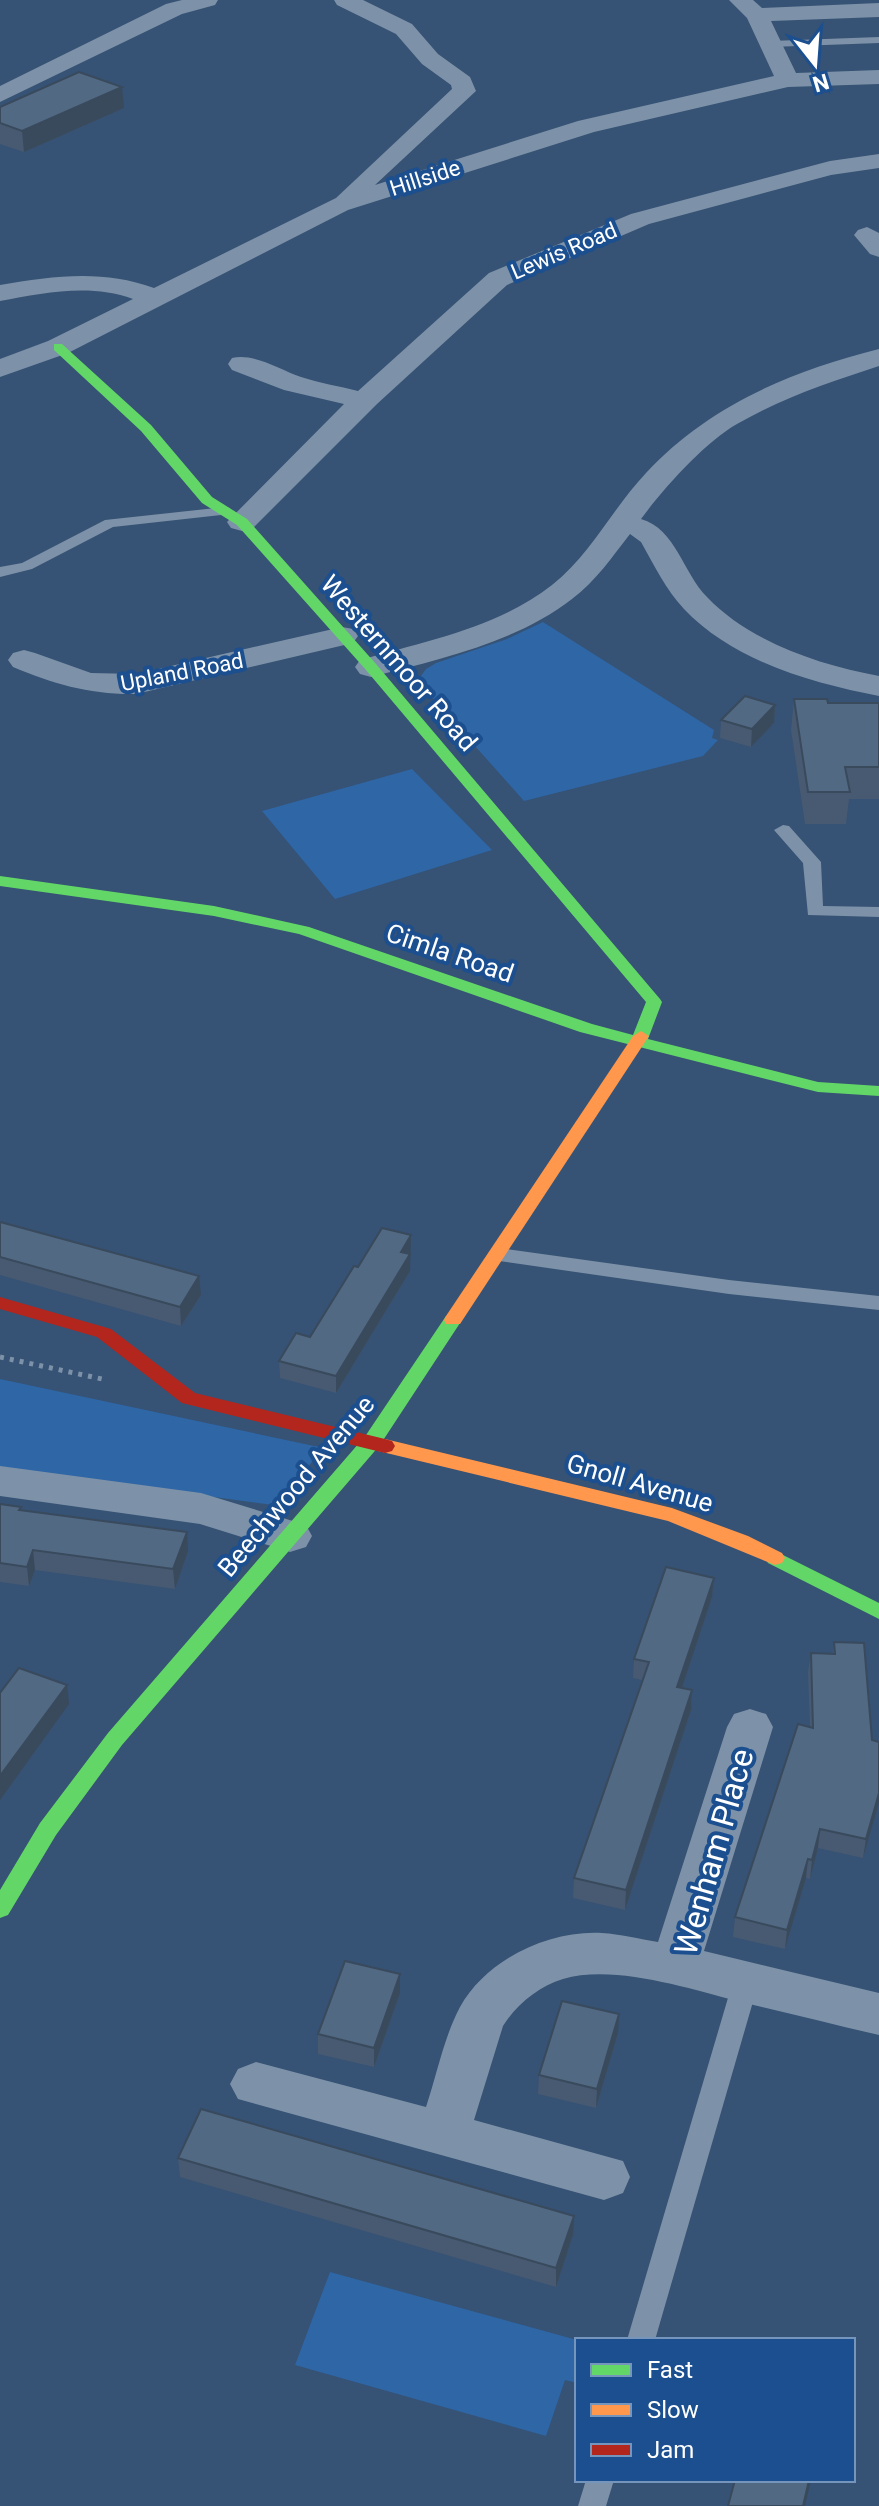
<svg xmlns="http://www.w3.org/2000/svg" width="879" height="2506" viewBox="0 0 879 2506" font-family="Roboto,sans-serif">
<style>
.green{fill:#2f66a5}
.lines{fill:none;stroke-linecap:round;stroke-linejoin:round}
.path{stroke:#7d92a8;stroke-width:5;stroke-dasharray:4 6;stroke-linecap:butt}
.lane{fill:#7d92a8;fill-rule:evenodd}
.street{fill:#7d92a8;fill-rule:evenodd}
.fast{fill:#63d668;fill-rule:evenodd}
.slow{fill:#ff974d;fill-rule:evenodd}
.jam{fill:#b3261e;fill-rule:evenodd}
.wall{fill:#475a72}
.shaded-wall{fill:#394a5c}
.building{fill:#526984;stroke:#394a5c;stroke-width:2}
.labels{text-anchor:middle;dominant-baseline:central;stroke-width:8;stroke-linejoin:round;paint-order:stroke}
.far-street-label{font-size:22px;fill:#fff;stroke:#1b4f8f}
.street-label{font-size:26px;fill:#fff;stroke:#1b4f8f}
.near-street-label{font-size:32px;fill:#fff;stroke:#1b4f8f}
</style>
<rect width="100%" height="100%" fill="#365274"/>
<g class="green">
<polygon points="543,622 714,730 712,738 718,740 703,756 524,801 417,681 426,669 436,663 507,639"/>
<polygon points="412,769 492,850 335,899 262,811"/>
<polygon points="0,1379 319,1447 321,1450 280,1504 273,1505 0,1468"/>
<polygon points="330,2272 577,2340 577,2383 565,2380 546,2436 295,2365"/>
</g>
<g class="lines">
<polyline class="path" points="0,1357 102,1379"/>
<g class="lane">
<polygon points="879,37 879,43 771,47 765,44 771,41"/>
<polygon points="225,507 230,508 230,514 113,527 32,569 0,577 0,567 22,563 105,520"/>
<polygon points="783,825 789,826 821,862 823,906 879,907 879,917 808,915 803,863 774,830"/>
<polygon points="499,1248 729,1280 879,1296 879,1310 729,1294 492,1260 489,1255 492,1250"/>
<polygon points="746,1971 755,1974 759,1981 655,2340 627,2340 733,1981 737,1974"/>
<polygon points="586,2480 614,2480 606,2506 578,2506"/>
</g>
<g class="street">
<polygon points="182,0 218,0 215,5 182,14 0,102 0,86 166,4"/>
<path d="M334,0H363L412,24L438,54L470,77L476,91L375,185L578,121L774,76L747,18L729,0H753L762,8L879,3V17L771,21L796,73L879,70V84L788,87L594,132L348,210L68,353L0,377V359L48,341L133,299C90,283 43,293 0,301V285C53,276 102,269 154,288L336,198L452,89L451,85L422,64L396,34L337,5Z"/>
<path d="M879,154V168L831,175L649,224L507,285L377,404L253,528L242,531L231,528L227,522L344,404L284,390L232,370L228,364L232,358C255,353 280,370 301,377C319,383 339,386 358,391L489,273L631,214L830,161Z"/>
<polygon points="867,227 879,233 879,257 870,254 854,235 858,230"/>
<path d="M879,349V366C830,382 782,398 737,424C705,442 663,489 641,519C676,529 683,573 707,597C750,642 819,665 879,676V696C812,683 733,661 684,609C666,590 654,565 641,542L630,534C612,557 596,581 572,599C515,643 440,659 371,677L360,674L355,667L360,660C425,641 497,628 552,585C591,554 612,509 646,473C708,406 791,371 879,349Z"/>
<path d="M342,627L353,629L358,636L353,643L136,694C92,695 53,684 13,667L8,660L13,653L24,650L35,653L91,673L136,674Z"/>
<polygon points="0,1466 201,1493 306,1525 312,1536 306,1547 290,1552 200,1524 0,1496"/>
<path d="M750,1709L766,1714L773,1727L704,1951L879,1993V2035C832,2024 784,2012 737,2001C687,1988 613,1964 563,1979C539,1986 516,2005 503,2026L474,2120L623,2161L630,2177L623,2193L604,2200L238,2099L230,2084L238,2069L256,2062L426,2107C437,2074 444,2037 460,2007C486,1960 548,1930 602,1933C620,1934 639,1939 658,1942L727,1727L734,1714Z"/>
</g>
<g class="fast">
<polygon points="54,344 62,344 151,425 212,497 247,519 376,664 660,999 662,1002 648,1039 818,1082 879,1086 879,1096 818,1092 580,1032 299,934 214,916 0,886 0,876 214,906 309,927 592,1024 633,1035 646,1002 366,670 237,525 202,503 141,431 54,350"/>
<polygon points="453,1314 462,1320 380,1445 122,1745 56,1835 8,1915 0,1918 0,1890 40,1823 108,1733 366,1435 446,1316"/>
<polygon points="775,1551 879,1603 879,1619 768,1563 765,1558 768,1553"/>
</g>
<g class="slow">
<polygon points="641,1031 649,1036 460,1324 446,1324 444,1320 446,1316 633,1036"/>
<polygon points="385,1439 672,1508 748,1536 782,1553 785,1558 782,1563 775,1565 668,1521 378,1451 375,1446 378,1441"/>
</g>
<polygon class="jam" points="0,1297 111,1329 195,1393 385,1439 392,1441 395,1446 392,1451 385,1453 182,1403 97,1337 0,1309"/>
</g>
<g class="wall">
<polygon points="0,107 124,108 24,152 0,144"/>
<polygon points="794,699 828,703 879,703 879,799 849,799 846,824 805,824 791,730"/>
<polygon points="775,705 774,723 751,747 720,738 721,720"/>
<polygon points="0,1222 201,1295 181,1326 0,1275"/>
<polygon points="411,1253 410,1255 410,1271 336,1393 280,1378 279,1361"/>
<polygon points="0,1504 21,1510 188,1551 175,1589 35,1570 29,1586 0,1582"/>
<polygon points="714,1578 712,1597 682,1688 692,1690 691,1710 625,1910 573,1898 574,1878 642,1680 633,1678 634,1659"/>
<polygon points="834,1642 872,1740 879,1742 879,1803 863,1858 818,1848 810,1879 806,1878 785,1949 733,1937 735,1917 810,1727 808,1672 811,1653 833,1654"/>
<polygon points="400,1974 400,1993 374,2067 318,2054 318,2034"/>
<polygon points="618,2033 596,2108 538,2094 539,2075"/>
<polygon points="178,2158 573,2235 556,2287 180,2177"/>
</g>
<g class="shaded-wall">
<polygon points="122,87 124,108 24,152 22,131"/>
<polygon points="775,705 774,723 751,747 752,729"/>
<polygon points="411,1235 410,1271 336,1393 336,1376 401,1252"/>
<polygon points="199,1276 201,1295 181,1326 180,1307"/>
<polygon points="187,1532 188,1551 175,1589 173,1569"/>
<polygon points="33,1550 35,1570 29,1586 27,1567"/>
<polygon points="714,1578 712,1597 676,1706 677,1687"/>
<polygon points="67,1685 69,1704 0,1800 0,1776"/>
<polygon points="692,1690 691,1710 625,1910 626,1890"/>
<polygon points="879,1793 879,1803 863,1858 866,1839"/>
<polygon points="820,1829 818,1848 810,1879 812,1860"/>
<polygon points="808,1859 806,1878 785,1949 787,1930"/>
<polygon points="400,1974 400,1993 374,2067 374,2048"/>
<polygon points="619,2014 618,2033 596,2108 597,2089"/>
<polygon points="574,2216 573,2235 556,2287 556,2268"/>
<polygon points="809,2480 811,2480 805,2506 803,2506"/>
</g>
<g class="building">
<polygon points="79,72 122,87 22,131 0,123 0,107"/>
<polygon points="745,696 775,705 752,729 721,720"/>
<polygon points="794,699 827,699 828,703 879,703 879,767 845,767 850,792 808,792"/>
<polygon points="0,1222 199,1276 180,1307 0,1257"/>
<polygon points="382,1228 411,1235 401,1252 410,1254 336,1376 279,1361 296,1333 310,1337 354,1266 358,1267"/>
<polygon points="0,1504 21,1507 19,1510 187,1532 173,1569 33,1550 27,1567 0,1563"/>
<polygon points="666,1567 714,1578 677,1687 692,1690 626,1890 574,1878 649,1662 634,1659"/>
<polygon points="834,1642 864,1643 872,1740 879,1742 879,1793 866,1839 820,1829 812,1860 808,1859 787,1930 735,1917 798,1724 813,1728 811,1653 835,1654"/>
<polygon points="19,1668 67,1685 0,1776 0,1693"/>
<polygon points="345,1961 400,1974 374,2048 318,2034"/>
<polygon points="562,2001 619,2014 597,2089 539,2075"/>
<polygon points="201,2109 574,2216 556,2268 178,2158"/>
<polygon points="735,2480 809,2480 803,2506 728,2506"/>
</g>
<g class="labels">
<g class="far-street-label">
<text transform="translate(425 178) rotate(-18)">Hillside</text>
<text transform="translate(564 251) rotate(-23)">Lewis Road</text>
<text transform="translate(182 672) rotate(-11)">Upland Road</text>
</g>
<g class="street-label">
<text transform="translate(399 663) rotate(49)">Westernmoor Road</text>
<text transform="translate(450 953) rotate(19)">Cimla Road</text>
<text transform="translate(640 1483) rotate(16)">Gnoll Avenue</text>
<text transform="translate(296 1486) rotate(-50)">Beechwood Avenue</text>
</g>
<g class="near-street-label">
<text transform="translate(714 1852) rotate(-74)">Wenham Place</text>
</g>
</g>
<rect x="575" y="2338" width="280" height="144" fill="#1b4f8f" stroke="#7695bc" stroke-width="2"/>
<rect x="591" y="2364" width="40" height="12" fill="#63d668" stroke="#7695bc" stroke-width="2"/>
<text x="647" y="2378" font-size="24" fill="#ffffff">Fast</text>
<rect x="591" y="2404" width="40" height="12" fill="#ff974d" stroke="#7695bc" stroke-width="2"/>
<text x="647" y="2418" font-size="24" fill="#ffffff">Slow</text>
<rect x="591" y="2444" width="40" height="12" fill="#b3261e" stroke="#7695bc" stroke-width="2"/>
<text x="647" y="2458" font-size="24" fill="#ffffff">Jam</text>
<g transform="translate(815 64) rotate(163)" stroke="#1b4f8f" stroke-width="6" paint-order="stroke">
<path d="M0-6L14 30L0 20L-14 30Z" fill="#ffffff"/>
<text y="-12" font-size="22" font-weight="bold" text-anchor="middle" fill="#ffffff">N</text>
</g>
</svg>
